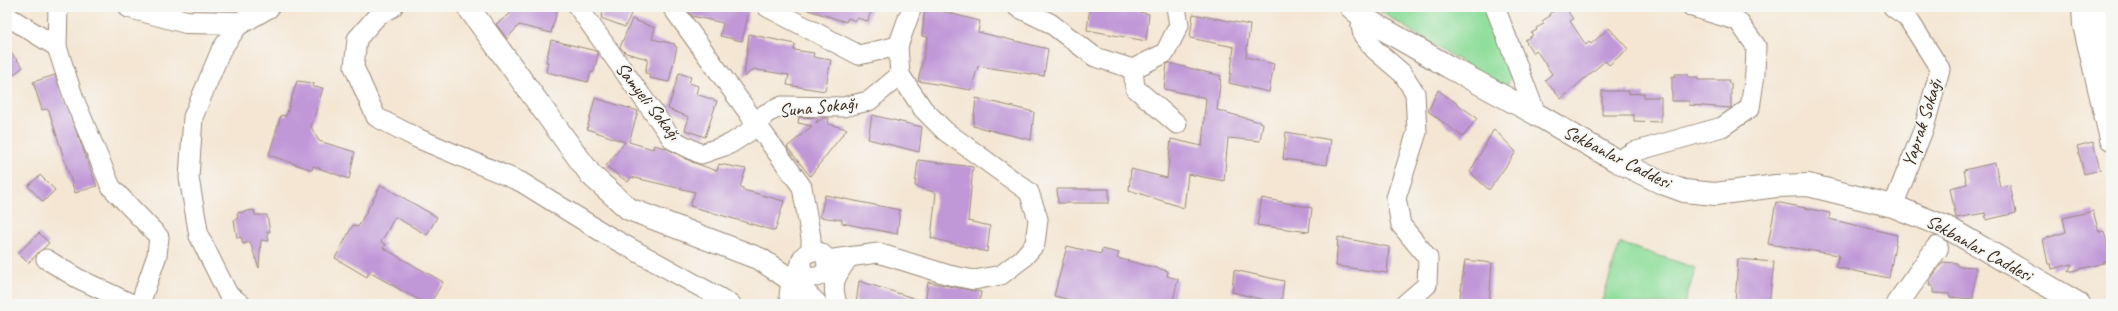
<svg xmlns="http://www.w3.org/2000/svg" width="2118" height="311" viewBox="0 0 2118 311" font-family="Caveat,sans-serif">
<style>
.green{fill:#90de9b;stroke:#66845c}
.building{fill:#c097d7}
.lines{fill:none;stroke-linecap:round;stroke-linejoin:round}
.minor-casing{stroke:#988878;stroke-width:21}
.tertiary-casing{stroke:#988878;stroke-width:24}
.secondary-casing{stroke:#988878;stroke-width:24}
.minor{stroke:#fff;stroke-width:19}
.tertiary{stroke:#fff;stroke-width:22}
.secondary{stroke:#fff;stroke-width:22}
.labels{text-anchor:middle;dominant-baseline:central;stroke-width:3.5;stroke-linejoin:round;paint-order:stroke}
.street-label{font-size:19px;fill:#3b2a1e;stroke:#f6f6f2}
</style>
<rect width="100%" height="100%" fill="#f6f6f2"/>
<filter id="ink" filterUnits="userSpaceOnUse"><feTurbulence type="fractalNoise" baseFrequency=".025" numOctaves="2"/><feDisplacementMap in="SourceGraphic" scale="8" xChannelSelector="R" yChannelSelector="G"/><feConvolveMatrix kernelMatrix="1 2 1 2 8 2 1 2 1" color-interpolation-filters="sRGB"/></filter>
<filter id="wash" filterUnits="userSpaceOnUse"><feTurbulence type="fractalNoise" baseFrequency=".012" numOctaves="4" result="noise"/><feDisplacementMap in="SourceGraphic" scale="16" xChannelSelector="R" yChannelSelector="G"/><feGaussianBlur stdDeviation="0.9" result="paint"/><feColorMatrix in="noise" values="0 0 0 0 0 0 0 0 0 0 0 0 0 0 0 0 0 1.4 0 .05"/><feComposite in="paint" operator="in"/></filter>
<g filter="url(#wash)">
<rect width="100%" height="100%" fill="#f4e6d3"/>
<g class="green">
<polygon points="1373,7 1484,7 1512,77 1504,88"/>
<polygon points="1620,243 1696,268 1684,304 1601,304"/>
</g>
<g id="blocks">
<g class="building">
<polygon points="512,7 558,7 551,33 519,25 507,39 496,24 510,14"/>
<polygon points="605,7 634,7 625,27 601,18"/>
<polygon points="686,7 750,7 742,41 720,36 723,23 692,16"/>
<polygon points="808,7 872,7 868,21 857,18 856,21 848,18 846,22 808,10"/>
<polygon points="925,7 980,21 978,32 1048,49 1044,76 978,66 971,90 918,81 928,37 922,36"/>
<polygon points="1090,7 1114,7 1149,14 1146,41 1087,30"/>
<polygon points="1559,7 1565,7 1573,19 1570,21 1586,45 1589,42 1591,44 1609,28 1628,49 1609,65 1605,61 1561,99 1545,80 1552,74 1536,50 1533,53 1525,40 1533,35 1531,33 1537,30 1536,28 1544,24 1542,21 1550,16 1549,14"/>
<polygon points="1193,14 1250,25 1246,57 1274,64 1269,92 1229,83 1234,47 1190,38"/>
<polygon points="632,19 655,28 652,39 675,44 674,46 677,47 669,82 649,78 650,74 645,73 648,59 626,53 620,47"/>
<polygon points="749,34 795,44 794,50 814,53 813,57 831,60 825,91 787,85 789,75 758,70 754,69 744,77"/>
<polygon points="551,40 596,51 598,54 594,72 591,72 588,82 546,72 548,62 546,62"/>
<polygon points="7,48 23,67 7,80"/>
<polygon points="1169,63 1221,76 1217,110 1263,123 1260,141 1228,138 1224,181 1188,174 1184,208 1129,190 1131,169 1167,178 1171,139 1202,146 1206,98 1164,89 1167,64"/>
<polygon points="679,73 691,77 689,83 698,86 696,94 717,101 705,137 685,130 689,117 668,109"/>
<polygon points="1675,74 1688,74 1688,77 1698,77 1698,80 1729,80 1728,83 1731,83 1731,108 1689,105 1689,101 1672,101 1672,76 1675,77"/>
<polygon points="55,75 97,186 75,193 49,111 46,109 42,110 33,82"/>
<polygon points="297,81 314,83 313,87 323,88 311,127 319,141 355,152 349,179 313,166 312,170 269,155 281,115 286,116"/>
<polygon points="1438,90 1477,118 1463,137 1428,111"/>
<polygon points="1602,91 1629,91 1629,94 1644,93 1644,97 1661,97 1661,122 1634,121 1634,115 1602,115"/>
<polygon points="595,98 638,111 629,142 653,149 654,145 666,148 692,162 717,171 719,164 746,169 740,187 743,188 743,190 784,201 775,231 690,206 695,192 631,177 628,182 619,176 606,166 625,142 587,129"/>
<polygon points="976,98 1034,112 1031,140 973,126"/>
<polygon points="872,115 922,127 919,152 868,139"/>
<polygon points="799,117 818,118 816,123 823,118 829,118 828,124 847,129 810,176 787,147 812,126 798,123"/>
<polygon points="1494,129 1516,152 1489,190 1470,172"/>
<polygon points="1286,132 1331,140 1327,165 1283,159"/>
<polygon points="2093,142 2100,170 2084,174 2077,146"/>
<polygon points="918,160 973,167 968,221 990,226 987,252 931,238 936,193 915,186"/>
<polygon points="1995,163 2000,187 2010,185 2016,213 1986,220 1985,213 1956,218 1950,188 1967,184 1964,170"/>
<polygon points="40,175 55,190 43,202 28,186"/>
<polygon points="381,185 437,217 427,235 395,217 381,242 386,245 383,248 443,282 430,304 426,304 369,272 367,277 335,258 353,225 358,227"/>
<polygon points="1057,189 1109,189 1109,203 1058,203"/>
<polygon points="825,195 900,210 897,234 842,223 842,220 820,217"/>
<polygon points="1262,198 1312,208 1309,232 1257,225"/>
<polygon points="1776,202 1830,213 1829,219 1897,235 1889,278 1835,267 1839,255 1768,244"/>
<polygon points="254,210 255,215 267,215 270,232 267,232 269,241 261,240 259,268 250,242 243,244 241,237 237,238 234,220 238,218 237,213"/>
<polygon points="2093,211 2099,232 2104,231 2111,261 2068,272 2072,264 2052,269 2051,264 2048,264 2043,239 2066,232 2063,218"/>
<polygon points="39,233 49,243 28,263 18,253"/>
<polygon points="1338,237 1389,247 1387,273 1336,266"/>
<polygon points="1067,246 1101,254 1102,249 1119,253 1117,258 1168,271 1167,276 1178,279 1172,304 1088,304 1054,296"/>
<polygon points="1738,259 1774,262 1769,304 1735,304"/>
<polygon points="1465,260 1492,263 1489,304 1459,304"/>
<polygon points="1943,262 1957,263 1957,266 1976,267 1973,299 1950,297 1950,294 1933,293 1933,286 1929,286 1930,280"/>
<polygon points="1234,270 1284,281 1281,304 1232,292"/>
<polygon points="859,281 923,301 923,304 856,304"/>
<polygon points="928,282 981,292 979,304 925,304"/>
</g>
</g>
</g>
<g filter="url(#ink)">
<use href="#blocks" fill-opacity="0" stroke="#988878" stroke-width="1"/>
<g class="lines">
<defs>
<g id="minor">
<polyline points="58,7 57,47 74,99 111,187 159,237 157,255 140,304"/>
<polyline points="393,7 378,15 357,39 354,67 376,117 417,138 521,182 605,234 731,304"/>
<polyline points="578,7 673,140 701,154 730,144 758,126 765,114 782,106 843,107 869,101 900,75"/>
<polyline points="672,7 802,187 811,238 811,252"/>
<polyline points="767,7 859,55 898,46"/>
<polyline points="1017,7 1050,23 1095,57 1133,69 1165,53 1179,25 1176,7"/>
<polyline points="1495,7 1536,114"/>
<polyline points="1893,7 1907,17 1940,69 1924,128 1893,206"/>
<polyline points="7,16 57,47"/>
<polyline points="1364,18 1361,26 1363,35 1374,49 1403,74 1415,93 1417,132 1396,198 1401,225 1428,258 1427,285 1405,304"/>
<polyline points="240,23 221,50 193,117 189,178 199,236 228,294 241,304"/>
<polyline points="1133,69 1135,88 1177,124"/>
<polyline points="1617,161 1633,152 1722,127 1750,108 1755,74 1756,46 1738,21 1692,7"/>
<circle cx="814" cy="264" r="13"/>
<polyline points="46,259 77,278 132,304"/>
<polyline points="826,260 878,253 949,275 974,280 1001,275 1022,259 1035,244 1038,219 1029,192 945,131 923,109 900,75 898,46 912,7"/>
<polyline points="789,296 791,280 798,269"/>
<path d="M837,304C831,283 835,277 847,260"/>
</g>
<g id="tertiary">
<polyline points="130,7 186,22 240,23 268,7"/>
<polyline points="468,7 591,175 629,209 760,259 791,280 816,304"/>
</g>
<g id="secondary">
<polyline points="1351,7 1364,18 1449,67 1536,114 1617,161 1662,183 1684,191 1715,194 1776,186 1808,185 1893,206 1948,228 2079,304"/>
<polyline points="2083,7 2084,25 2111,139"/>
<polyline points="2094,7 2111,67"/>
<polyline points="1897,304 1937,248"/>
</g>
</defs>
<use href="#minor" class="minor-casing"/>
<use href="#tertiary" class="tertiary-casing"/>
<use href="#secondary" class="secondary-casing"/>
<use href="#minor" class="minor"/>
<use href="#tertiary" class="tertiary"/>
<use href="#secondary" class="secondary"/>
</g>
</g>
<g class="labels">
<g class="street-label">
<text transform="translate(648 101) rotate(52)">Samyeli Sokağı</text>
<text transform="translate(818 107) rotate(-6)">Suna Sokağı</text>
<text transform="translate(1922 123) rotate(-72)">Yaprak Sokağı</text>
<text transform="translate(1617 157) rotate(27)">Sekbanlar Caddesi</text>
<text transform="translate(1979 248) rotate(29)">Sekbanlar Caddesi</text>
</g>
</g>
<rect width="2118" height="311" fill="none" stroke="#f6f6f2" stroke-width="24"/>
</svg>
